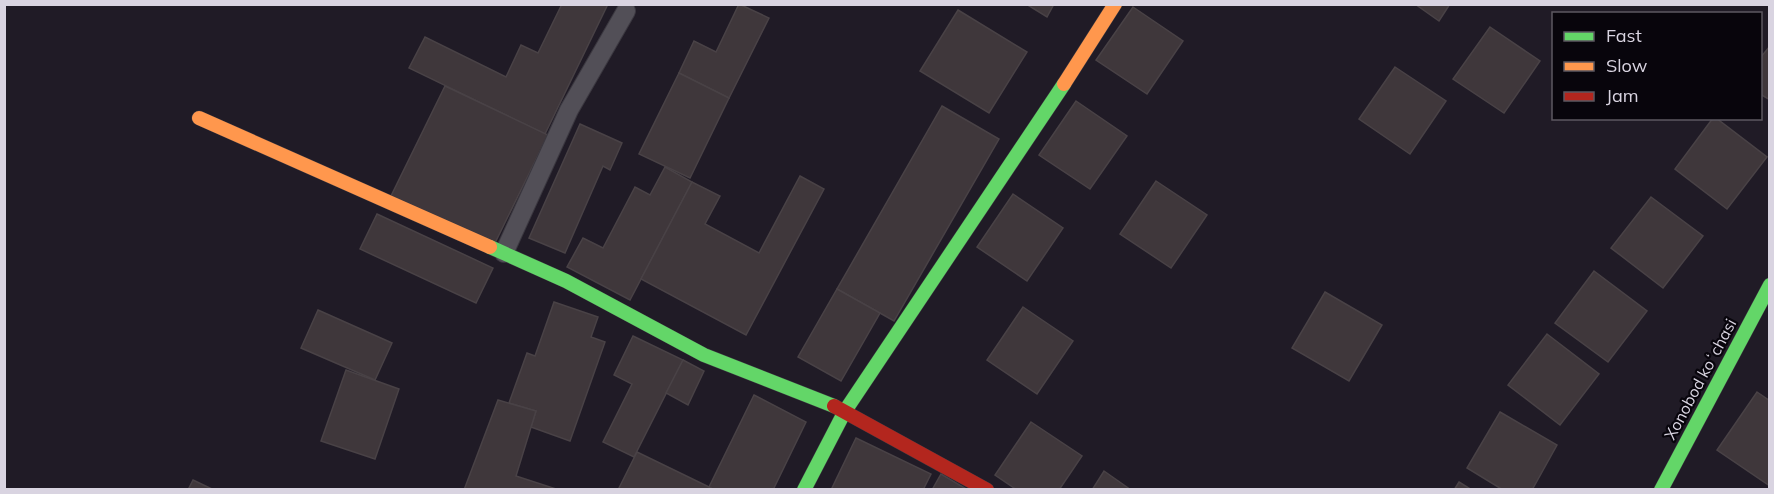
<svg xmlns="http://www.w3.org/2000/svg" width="1774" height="494" viewBox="0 0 1774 494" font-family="Mulish,sans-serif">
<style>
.building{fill:#3f373b;stroke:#494246;stroke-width:1.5}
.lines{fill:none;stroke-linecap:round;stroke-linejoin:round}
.lane-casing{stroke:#3b3840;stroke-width:20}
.fast-casing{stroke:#3b3840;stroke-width:15}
.slow-casing{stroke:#3b3840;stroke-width:15}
.jam-casing{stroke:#3b3840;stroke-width:15}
.lane{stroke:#524f57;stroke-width:18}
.fast{stroke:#63d668;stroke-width:14}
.slow{stroke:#ff974d;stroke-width:14}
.jam{stroke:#b3261e;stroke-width:14}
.labels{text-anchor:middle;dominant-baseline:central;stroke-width:4.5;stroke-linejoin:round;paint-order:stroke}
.street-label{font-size:16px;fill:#d9d4e1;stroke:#08050c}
</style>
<rect width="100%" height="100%" fill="#201b26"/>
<g class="building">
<polygon points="562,4 608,4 545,134 409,68 425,37 506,77 521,45 538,53"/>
<polygon points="739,4 769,18 729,98 679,73 694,41 716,52"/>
<polygon points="1026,4 1054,4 1047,17"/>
<polygon points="1415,4 1450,4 1439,21"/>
<polygon points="1133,7 1183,41 1147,94 1096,60"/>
<polygon points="958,10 1027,52 989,113 920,71"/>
<polygon points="1490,27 1540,61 1504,113 1453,79"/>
<polygon points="1770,46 1770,100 1760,94 1760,58"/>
<polygon points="1395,67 1446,101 1410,154 1359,119"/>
<polygon points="679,73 729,98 690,178 639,154"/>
<polygon points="445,86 548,135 494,245 391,196"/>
<polygon points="1076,101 1127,136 1090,189 1039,155"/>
<polygon points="942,106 999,139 894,321 837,289"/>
<polygon points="1713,118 1716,118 1767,157 1727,209 1675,169"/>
<polygon points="580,124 622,143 610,170 603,166 565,253 529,238"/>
<polygon points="665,167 692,182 630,300 567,267 583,238 603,248 635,187 650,195"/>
<polygon points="800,176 824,189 746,335 641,279 692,182 720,196 705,224 759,253"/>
<polygon points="1156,181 1207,215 1171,268 1120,234"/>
<polygon points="1013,194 1063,228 1027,281 977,247"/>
<polygon points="1651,197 1703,236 1663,288 1611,248"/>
<polygon points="377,214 493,268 476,303 360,249"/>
<polygon points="1594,271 1647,311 1608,362 1555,323"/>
<polygon points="837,289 880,313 841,381 798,357"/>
<polygon points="1325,292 1382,325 1349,381 1292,348"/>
<polygon points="554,302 598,317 591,337 605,342 570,441 531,427 536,411 509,403 527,353 535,356"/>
<polygon points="1023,307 1073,341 1037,394 987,360"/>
<polygon points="318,310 392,343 375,380 301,348"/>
<polygon points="1547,334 1599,374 1560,425 1508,385"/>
<polygon points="633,336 683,360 634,457 603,442 632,384 614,375"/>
<polygon points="683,360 704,371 688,405 666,393"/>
<polygon points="346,370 399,389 375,459 321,441"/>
<polygon points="1757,392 1770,401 1770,486 1717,450"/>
<polygon points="754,395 806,422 773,490 714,490 709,487"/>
<polygon points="498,400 536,411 516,476 559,490 464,490"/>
<polygon points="1500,412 1557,445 1532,490 1503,490 1467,468"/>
<polygon points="1031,422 1082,456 1059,490 1017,490 995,475"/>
<polygon points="856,438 931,474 923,490 831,490"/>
<polygon points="637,452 709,487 714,490 618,490"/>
<polygon points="1104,471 1131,490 1092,490"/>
<polygon points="941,474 968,490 932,490"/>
<polygon points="193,480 214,490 188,490"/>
<polygon points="1459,482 1472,490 1454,490"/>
</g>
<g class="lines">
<defs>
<polyline id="lane" points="504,253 569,110 626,11"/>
<g id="fast">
<polyline points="490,247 566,281 704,355 834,406"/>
<polyline points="804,490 845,411 1064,84"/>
<polyline points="1661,490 1770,285"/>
</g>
<g id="slow">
<polyline points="1064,84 1115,4"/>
<polyline points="199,118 490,247"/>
</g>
<polyline id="jam" points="834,406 987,490"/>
</defs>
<use href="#lane" class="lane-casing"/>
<use href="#fast" class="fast-casing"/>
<use href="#slow" class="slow-casing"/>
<use href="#jam" class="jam-casing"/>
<use href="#lane" class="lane"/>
<use href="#fast" class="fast"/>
<use href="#slow" class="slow"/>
<use href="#jam" class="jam"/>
</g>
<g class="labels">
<g class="street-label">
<text transform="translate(1700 379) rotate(-62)">Xonobod koʻchasi</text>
</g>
</g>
<rect width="1774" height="494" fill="none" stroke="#d9d4e1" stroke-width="12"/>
<rect x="1552" y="12" width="210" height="108" fill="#08050c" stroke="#5c5861" stroke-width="1.5"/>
<rect x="1564" y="32" width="30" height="9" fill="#63d668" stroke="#5c5861" stroke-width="1.5"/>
<text x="1606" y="42" font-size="18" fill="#d9d4e1">Fast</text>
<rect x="1564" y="62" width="30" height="9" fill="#ff974d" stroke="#5c5861" stroke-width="1.5"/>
<text x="1606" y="72" font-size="18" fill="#d9d4e1">Slow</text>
<rect x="1564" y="92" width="30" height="9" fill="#b3261e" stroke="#5c5861" stroke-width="1.5"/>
<text x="1606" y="102" font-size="18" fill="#d9d4e1">Jam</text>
</svg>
